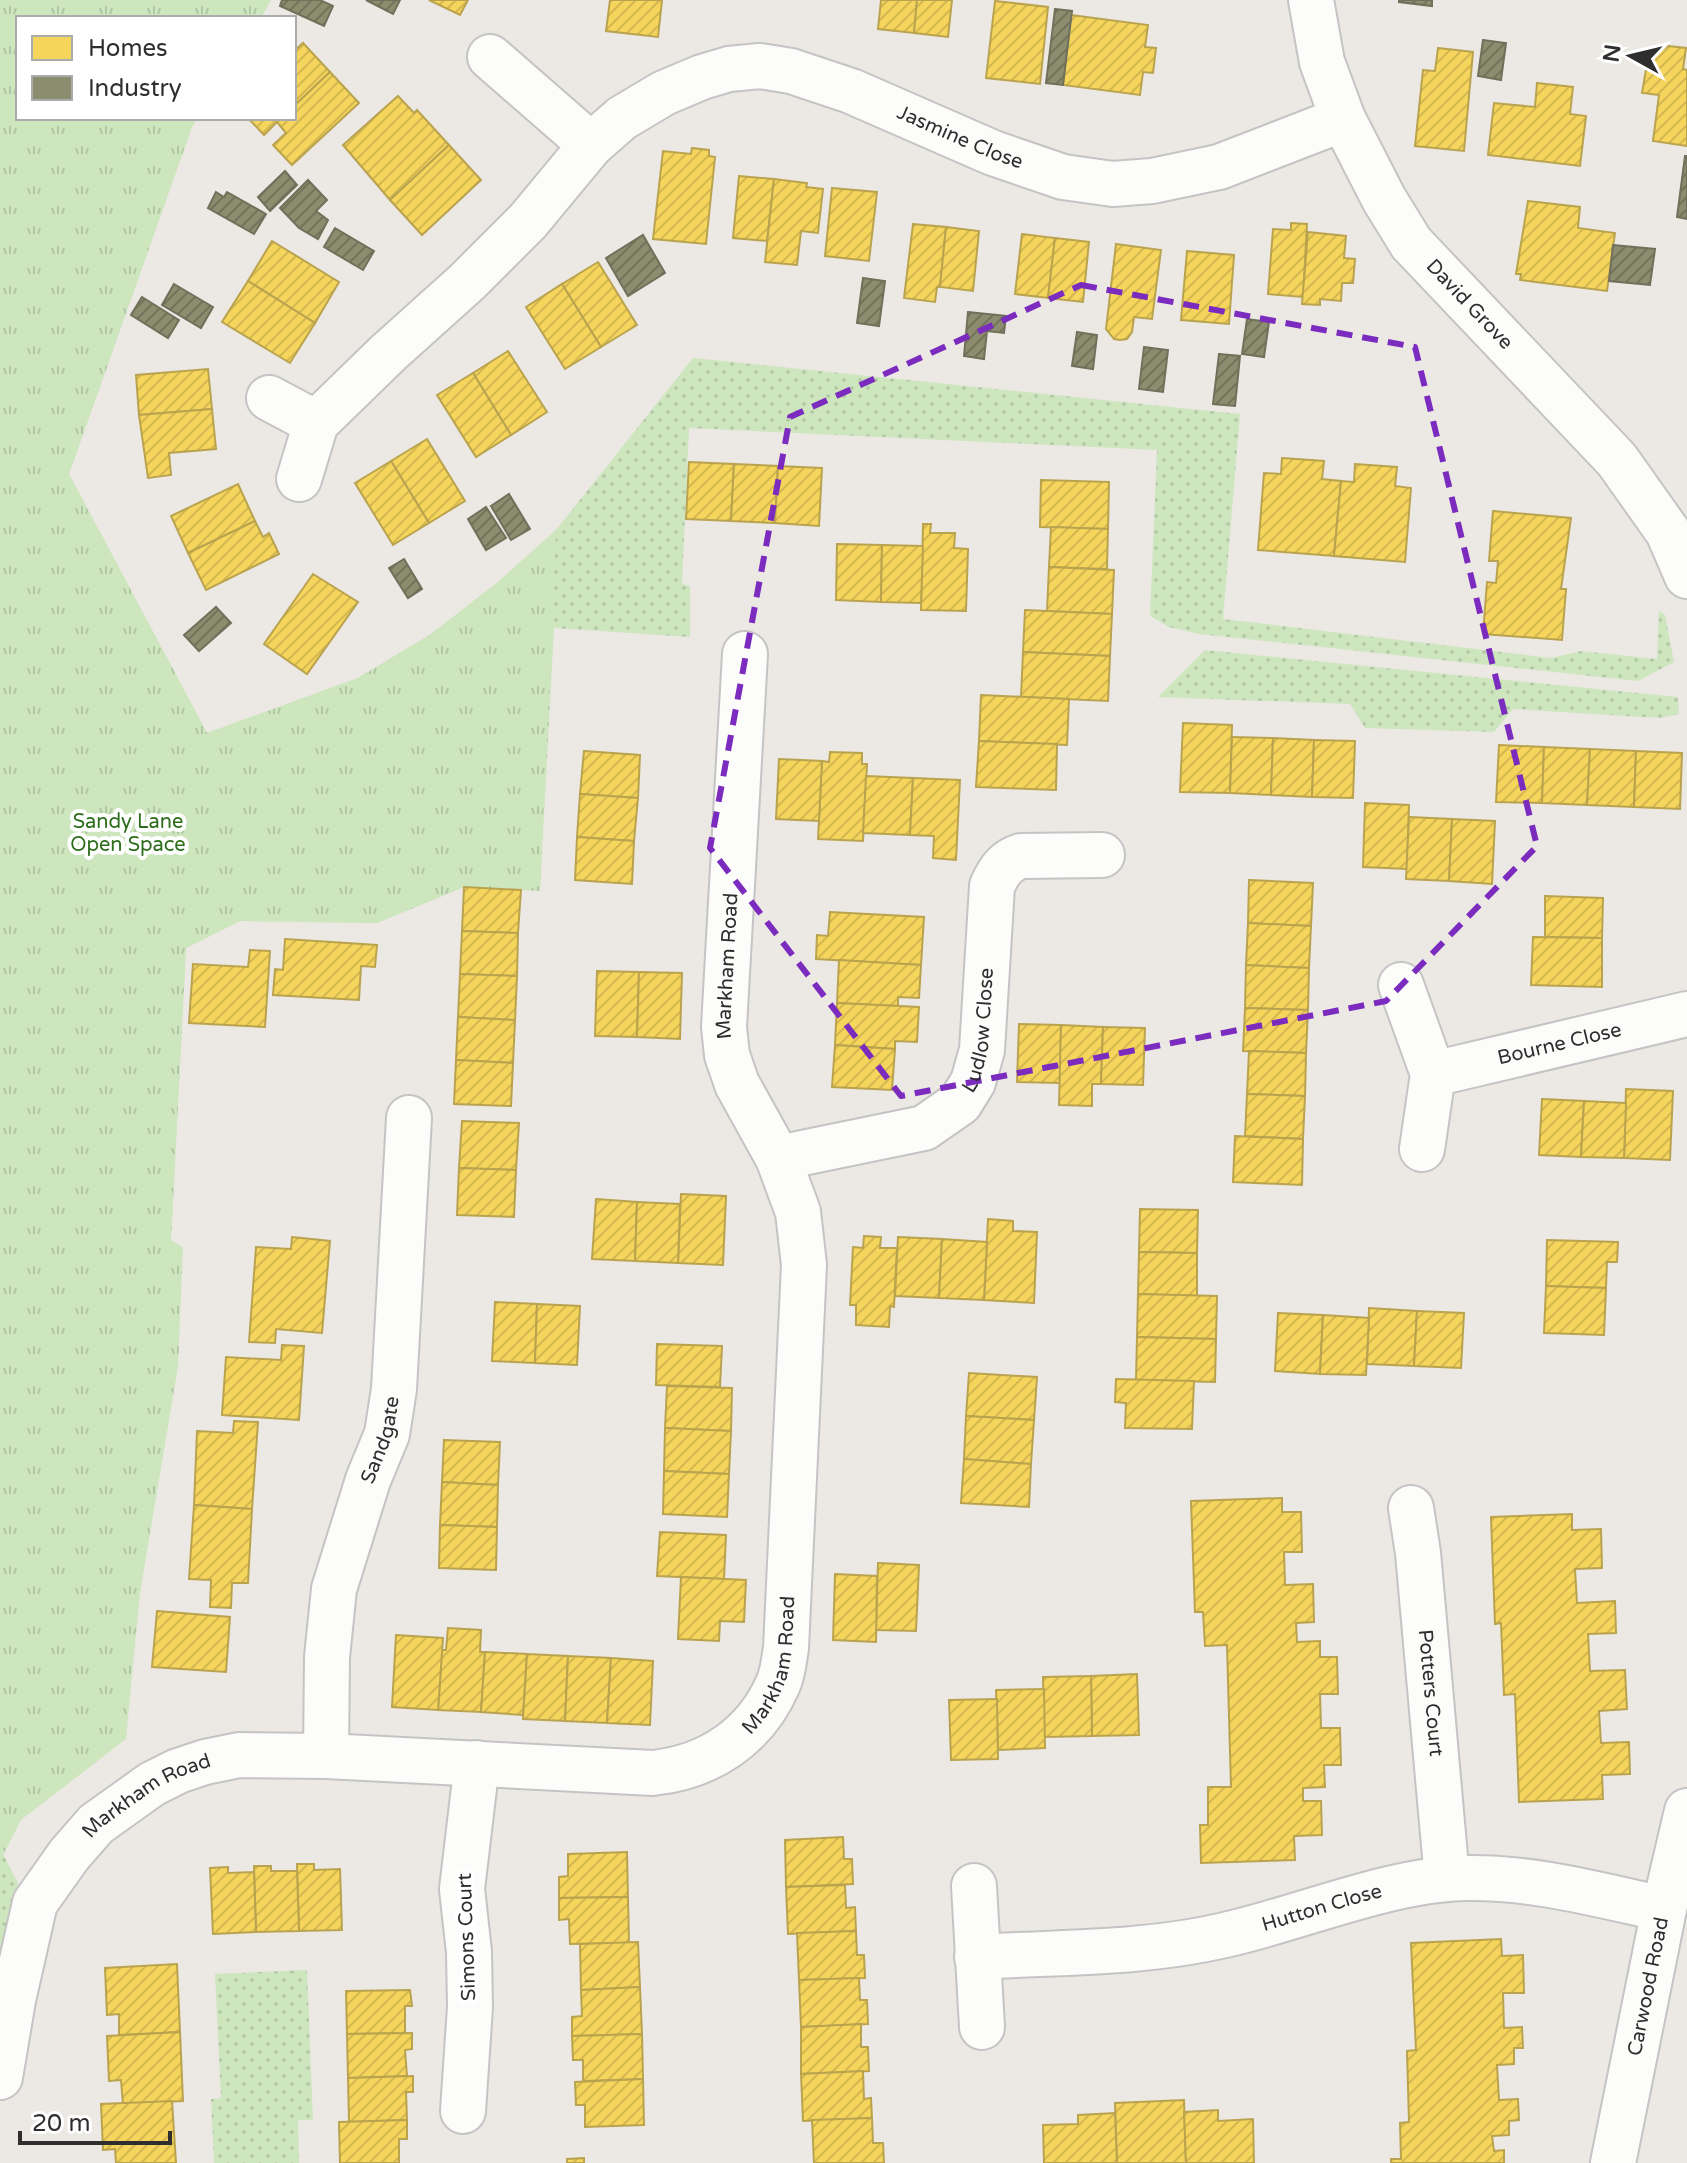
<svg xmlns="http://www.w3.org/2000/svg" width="1687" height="2163" viewBox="0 0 1687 2163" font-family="'Varela Round',sans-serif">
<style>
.grass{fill:url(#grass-dots)}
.park{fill:url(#park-tufts)}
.homes{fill:url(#homes-hatch);stroke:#baa34e;stroke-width:2}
.industry{fill:url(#industry-hatch);stroke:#70705b;stroke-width:2}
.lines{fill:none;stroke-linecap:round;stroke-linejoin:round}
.minor-casing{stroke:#c5c4c5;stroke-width:48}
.minor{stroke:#fcfcfb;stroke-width:44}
.marked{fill:none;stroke:#7b2cbf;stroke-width:6;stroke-dasharray:16 10;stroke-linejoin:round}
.labels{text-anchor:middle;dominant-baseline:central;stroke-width:8;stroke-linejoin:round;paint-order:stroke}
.street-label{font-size:20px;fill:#2e2e2e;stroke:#fff}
.park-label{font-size:20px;fill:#2c6e1b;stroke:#fff}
</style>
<defs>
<pattern id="grass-dots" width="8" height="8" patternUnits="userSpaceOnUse" patternTransform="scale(2)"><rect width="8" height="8" fill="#cee6be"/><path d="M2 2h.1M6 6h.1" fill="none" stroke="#b1c6a4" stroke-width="1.8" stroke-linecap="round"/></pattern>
<pattern id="park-tufts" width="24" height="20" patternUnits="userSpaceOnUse" patternTransform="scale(2)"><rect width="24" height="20" fill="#cee6be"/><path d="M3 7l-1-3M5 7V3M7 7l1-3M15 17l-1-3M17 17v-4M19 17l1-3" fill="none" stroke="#b1c6a4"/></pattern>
<pattern id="homes-hatch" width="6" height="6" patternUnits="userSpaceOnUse" patternTransform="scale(2)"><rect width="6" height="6" fill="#f6d55c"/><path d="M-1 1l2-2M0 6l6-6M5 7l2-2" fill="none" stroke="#d3b750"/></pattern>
<pattern id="industry-hatch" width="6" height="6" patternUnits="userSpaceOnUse" patternTransform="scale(2)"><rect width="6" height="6" fill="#8c8c6e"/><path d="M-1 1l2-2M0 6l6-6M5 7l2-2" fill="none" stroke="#73735b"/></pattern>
</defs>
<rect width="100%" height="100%" fill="#ece8e4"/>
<g class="grass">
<polygon points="198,118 192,127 69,474 207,733 358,678 431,634 498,582 556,530 693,358 1240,414 1223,619 1551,658 1581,651 1657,659 1659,611 1665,615 1674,662 1638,681 1199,634 1169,627 1150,616 1157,450 689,428 682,584 690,586 690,637 554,628 540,891 464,887 377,923 240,921 186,948 171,1241 66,1249 214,817 0,346"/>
<polygon points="1205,650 1678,697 1679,714 1660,718 1513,709 1494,732 1365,728 1350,704 1158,697"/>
<polygon points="0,1848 18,1883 0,1969"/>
<polygon points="307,1970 313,2120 298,2120 299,2163 214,2163 211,2099 221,2098 215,1974"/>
</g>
<polygon class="park" points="0,0 271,0 261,18 18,18 18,118 198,118 192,127 69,474 207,733 358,678 431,634 498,582 556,530 540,891 464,887 377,923 240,921 186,948 171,1240 183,1247 178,1367 140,1593 126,1739 21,1820 0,1861"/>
<g class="homes">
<polygon points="429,0 468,0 460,15"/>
<polygon points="610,0 662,0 658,37 606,31"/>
<polygon points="881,0 917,0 914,33 878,29"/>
<polygon points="917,0 952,0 948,37 914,33"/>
<polygon points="995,1 1048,7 1040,84 986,78"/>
<polygon points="1071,15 1148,25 1145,47 1156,48 1153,73 1143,72 1140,95 1063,85"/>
<polygon points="303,43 330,72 294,106 294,51"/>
<polygon points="1668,46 1686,48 1683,69 1687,70 1687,146 1653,141 1659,95 1642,93 1648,58"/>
<polygon points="1438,48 1473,52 1464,151 1415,146 1423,70 1435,71"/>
<polygon points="330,72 359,103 292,165 273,145 286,133 277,122 281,118 294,118 294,106"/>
<polygon points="1537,83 1573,87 1570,114 1586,116 1580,166 1488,155 1494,103 1535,107"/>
<polygon points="398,96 414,113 417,110 449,145 390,200 343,145"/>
<polygon points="248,118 281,118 264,135"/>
<polygon points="449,145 481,180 422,235 390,200"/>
<polygon points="692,148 709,150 709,156 715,157 706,244 653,239 663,151 691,154"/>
<polygon points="739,176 774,179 767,241 733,238"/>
<polygon points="774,179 807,183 806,187 823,189 818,233 801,231 797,265 765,262"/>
<polygon points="832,188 877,192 869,261 825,256"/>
<polygon points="1528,201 1580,207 1578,228 1615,233 1607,291 1520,280 1521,274 1516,274"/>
<polygon points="1291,223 1307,224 1303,297 1268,294 1273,229 1291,230"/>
<polygon points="913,224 946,227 940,287 937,287 935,302 904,298"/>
<polygon points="946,227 979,231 973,291 940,287"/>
<polygon points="1308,232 1346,236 1344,258 1355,259 1353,283 1342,283 1341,301 1320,299 1320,305 1302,304"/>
<polygon points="1022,234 1055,238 1048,298 1015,294"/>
<polygon points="1055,238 1089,242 1083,302 1048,298"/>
<polygon points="272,241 339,282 315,323 248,281"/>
<polygon points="1116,244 1161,250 1152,319 1134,317 1132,332 1127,339 1120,340 1114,339 1106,329"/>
<polygon points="1187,251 1234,255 1229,324 1181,320"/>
<polygon points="598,262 637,325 601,347 562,284"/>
<polygon points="248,281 315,323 290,363 222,322"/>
<polygon points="562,284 601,347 565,369 526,307"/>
<polygon points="508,351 547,412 511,435 473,373"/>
<polygon points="208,369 212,409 139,415 136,375"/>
<polygon points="473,373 511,435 476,457 437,395"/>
<polygon points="212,409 216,449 169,453 171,475 148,478 139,415"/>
<polygon points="427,439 465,501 429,523 391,461"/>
<polygon points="1282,458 1324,461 1322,479 1341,481 1334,556 1258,550 1264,473 1281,474"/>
<polygon points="391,461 429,523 393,545 355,483"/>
<polygon points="689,462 734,464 731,521 686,519"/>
<polygon points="734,464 778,466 775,523 731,521"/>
<polygon points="1355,464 1397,467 1395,486 1411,488 1405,562 1334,556 1341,481 1354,482"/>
<polygon points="778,466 822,468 819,526 775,523"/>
<polygon points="1041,480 1109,482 1108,529 1040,527"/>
<polygon points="238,484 255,521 188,553 171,516"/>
<polygon points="1493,511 1571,518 1561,589 1566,589 1562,640 1483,634 1487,582 1496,583 1498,561 1489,561"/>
<polygon points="255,521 263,537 269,533 279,554 206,590 188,553"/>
<polygon points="923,524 931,524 930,533 955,533 954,548 968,549 966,611 921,610"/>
<polygon points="1051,527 1108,529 1107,569 1049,567"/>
<polygon points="837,544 882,545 881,602 836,600"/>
<polygon points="882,545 923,546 921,603 881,602"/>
<polygon points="1049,567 1114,570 1112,614 1047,611"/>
<polygon points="313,574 358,602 307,674 264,644"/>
<polygon points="1025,610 1112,614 1110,656 1023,652"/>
<polygon points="1023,652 1110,656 1108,701 1021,697"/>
<polygon points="981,695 1069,699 1067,745 979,741"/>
<polygon points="1183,723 1232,725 1230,793 1180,792"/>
<polygon points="1232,737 1273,738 1271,795 1230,793"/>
<polygon points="1273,738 1314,740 1312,797 1271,795"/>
<polygon points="1314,740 1355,741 1353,798 1312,797"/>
<polygon points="979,741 1057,744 1056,790 976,787"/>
<polygon points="1499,745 1544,747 1542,803 1496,802"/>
<polygon points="1544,747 1590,749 1587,805 1542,803"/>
<polygon points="1590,749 1636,751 1634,807 1587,805"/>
<polygon points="584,751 640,755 638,798 580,794"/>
<polygon points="1636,751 1682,753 1680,809 1634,807"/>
<polygon points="830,752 862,753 862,764 867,764 863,841 818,839 822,761 829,762"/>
<polygon points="779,759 822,761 819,821 776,819"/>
<polygon points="866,776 913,778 910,835 863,833"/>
<polygon points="913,778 960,780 956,860 933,858 934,836 910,835"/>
<polygon points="580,794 638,798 634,841 577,837"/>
<polygon points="1365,803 1409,805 1407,869 1363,867"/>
<polygon points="1409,817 1452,819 1449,881 1406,879"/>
<polygon points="1452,819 1495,821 1492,884 1449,881"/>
<polygon points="577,837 634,841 632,884 575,880"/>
<polygon points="1249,880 1313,883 1311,926 1248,923"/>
<polygon points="464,887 521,890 518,933 462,931"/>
<polygon points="1545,896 1603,898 1602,938 1545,937"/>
<polygon points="830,912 924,917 921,965 816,959 817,935 828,936"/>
<polygon points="1248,923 1311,926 1309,968 1246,965"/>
<polygon points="462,931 518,933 517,976 460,974"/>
<polygon points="1533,937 1602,938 1602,987 1531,985"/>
<polygon points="285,939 377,945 375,967 361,966 359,1000 273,995 275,969 283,970"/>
<polygon points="250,950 270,951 265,1027 189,1023 193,964 248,967"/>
<polygon points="839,960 921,965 919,998 898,997 898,1006 837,1003"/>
<polygon points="1246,965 1309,968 1308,1010 1245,1008"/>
<polygon points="597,971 639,972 637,1037 595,1036"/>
<polygon points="639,972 682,973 680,1039 637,1037"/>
<polygon points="460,974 517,976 515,1020 458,1017"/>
<polygon points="837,1003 919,1007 917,1042 895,1041 895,1049 835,1045"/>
<polygon points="1245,1008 1308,1010 1306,1053 1243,1051"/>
<polygon points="458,1017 515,1020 513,1063 456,1060"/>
<polygon points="1019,1024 1061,1025 1060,1083 1017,1082"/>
<polygon points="1061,1025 1103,1027 1101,1084 1092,1084 1092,1106 1059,1105"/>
<polygon points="1103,1027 1145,1028 1143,1085 1101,1084"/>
<polygon points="835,1045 895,1049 892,1090 832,1087"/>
<polygon points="1249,1051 1306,1053 1305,1096 1247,1094"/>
<polygon points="456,1060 513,1063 511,1106 454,1104"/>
<polygon points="1626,1089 1673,1091 1670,1160 1624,1158"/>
<polygon points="1247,1094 1305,1096 1303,1139 1245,1136"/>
<polygon points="1542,1099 1584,1101 1581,1157 1539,1155"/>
<polygon points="1584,1101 1626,1103 1624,1158 1581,1157"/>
<polygon points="462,1121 519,1123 516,1170 459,1168"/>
<polygon points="1235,1136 1303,1139 1302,1185 1233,1182"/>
<polygon points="459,1168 516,1170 514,1217 457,1215"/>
<polygon points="681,1194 726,1196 723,1265 678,1263"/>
<polygon points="596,1199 637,1202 635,1261 592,1259"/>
<polygon points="637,1202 680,1204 678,1263 635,1261"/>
<polygon points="1140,1209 1198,1210 1197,1253 1139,1252"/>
<polygon points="988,1219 1013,1221 1013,1231 1037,1232 1034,1303 984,1300"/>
<polygon points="864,1236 881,1237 880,1248 897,1248 894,1307 890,1306 889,1327 856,1325 856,1305 850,1305 853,1247 863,1248"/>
<polygon points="292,1237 330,1241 322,1333 276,1329 275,1343 249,1342 256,1247 291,1249"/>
<polygon points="898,1237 942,1239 939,1298 895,1296"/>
<polygon points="942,1239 987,1242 984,1300 939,1298"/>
<polygon points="1547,1240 1618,1242 1617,1262 1607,1262 1606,1288 1546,1286"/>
<polygon points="1139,1252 1197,1253 1197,1296 1138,1294"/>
<polygon points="1546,1286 1606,1288 1604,1335 1544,1333"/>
<polygon points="1138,1294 1217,1296 1216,1339 1137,1337"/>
<polygon points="495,1302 537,1304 535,1363 492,1361"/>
<polygon points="537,1304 580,1306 577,1365 535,1363"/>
<polygon points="1369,1308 1417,1311 1414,1366 1367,1364"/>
<polygon points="1417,1311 1464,1313 1461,1368 1414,1366"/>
<polygon points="1278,1313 1323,1315 1320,1374 1275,1371"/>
<polygon points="1323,1315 1369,1318 1366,1375 1320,1374"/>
<polygon points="1137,1337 1216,1339 1215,1382 1136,1380"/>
<polygon points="657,1344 722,1346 720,1387 656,1385"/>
<polygon points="282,1345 304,1346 299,1420 222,1415 226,1357 281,1360"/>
<polygon points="969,1373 1037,1377 1034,1420 966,1416"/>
<polygon points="1116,1379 1194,1381 1192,1429 1125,1428 1126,1403 1115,1402"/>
<polygon points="667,1386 732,1388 731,1431 665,1428"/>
<polygon points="966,1416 1034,1420 1031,1464 964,1459"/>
<polygon points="234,1421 258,1422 252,1509 194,1505 197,1431 233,1433"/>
<polygon points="665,1428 731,1431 729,1474 664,1471"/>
<polygon points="444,1440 500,1442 498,1485 442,1482"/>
<polygon points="964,1459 1031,1464 1029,1507 961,1503"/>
<polygon points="664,1471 729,1474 727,1517 663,1514"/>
<polygon points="442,1482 498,1485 497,1527 440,1525"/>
<polygon points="1282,1498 1282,1512 1301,1512 1302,1552 1284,1552 1285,1585 1313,1584 1314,1622 1296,1623 1297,1642 1320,1641 1320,1657 1337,1657 1338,1694 1320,1694 1321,1728 1340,1728 1341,1765 1324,1765 1325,1787 1303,1788 1303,1801 1321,1801 1322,1835 1294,1836 1295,1860 1201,1863 1200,1825 1208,1825 1208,1787 1231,1787 1227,1645 1205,1646 1203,1612 1195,1612 1191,1501"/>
<polygon points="194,1505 252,1509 248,1583 232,1583 231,1608 210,1607 211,1580 189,1579"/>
<polygon points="1572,1514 1572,1530 1601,1529 1602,1568 1575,1569 1577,1603 1615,1601 1616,1633 1588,1634 1590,1671 1625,1670 1627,1709 1599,1711 1601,1743 1629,1742 1630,1774 1602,1775 1603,1799 1519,1802 1515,1694 1504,1695 1501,1623 1495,1624 1491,1517"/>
<polygon points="440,1525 497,1527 496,1570 439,1568"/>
<polygon points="660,1532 726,1535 724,1579 657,1576"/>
<polygon points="878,1563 919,1565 916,1631 876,1630"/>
<polygon points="835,1574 877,1576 876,1642 833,1640"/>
<polygon points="681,1577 746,1580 744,1622 720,1621 719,1641 678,1639"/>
<polygon points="157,1611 230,1617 226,1672 152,1667"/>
<polygon points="448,1628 481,1630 480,1652 485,1652 481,1712 438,1710 442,1650 446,1650"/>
<polygon points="396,1635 443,1638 438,1710 392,1707"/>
<polygon points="485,1652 527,1654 523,1715 481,1712"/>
<polygon points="527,1654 568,1656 565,1721 523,1719"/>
<polygon points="568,1656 611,1658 607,1723 565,1721"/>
<polygon points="611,1658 653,1661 650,1725 607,1723"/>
<polygon points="1137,1674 1139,1735 1092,1736 1091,1676"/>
<polygon points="1091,1676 1092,1736 1044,1737 1043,1677"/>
<polygon points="1044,1689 1045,1748 998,1750 996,1690"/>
<polygon points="997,1699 998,1759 951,1760 949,1700"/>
<polygon points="843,1837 844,1859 852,1859 853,1884 786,1887 785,1840"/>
<polygon points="627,1852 628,1897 559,1898 559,1877 568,1876 568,1854"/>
<polygon points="297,1864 314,1864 314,1870 340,1869 342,1930 299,1931"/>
<polygon points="254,1866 271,1866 271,1871 297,1871 299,1931 256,1932"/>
<polygon points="228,1867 228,1873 254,1872 256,1932 213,1934 210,1868"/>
<polygon points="845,1885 846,1908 855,1907 856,1931 788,1934 786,1887"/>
<polygon points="628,1897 629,1943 570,1944 569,1919 559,1920 559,1898"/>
<polygon points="856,1931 857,1955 864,1955 865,1978 799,1980 797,1933"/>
<polygon points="1501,1939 1502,1956 1523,1955 1524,1993 1503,1993 1504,2028 1522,2027 1523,2048 1514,2048 1514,2064 1497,2065 1499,2100 1518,2099 1519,2120 1509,2121 1509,2135 1492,2136 1494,2151 1504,2150 1504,2163 1391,2163 1391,2159 1401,2159 1400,2123 1409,2122 1407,2051 1416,2050 1411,1943"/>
<polygon points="638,1942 640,1987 581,1990 580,1944"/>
<polygon points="177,1964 180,2032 119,2035 119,2014 107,2015 105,1968"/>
<polygon points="859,1978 860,2000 867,2000 868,2024 801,2027 799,1980"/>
<polygon points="640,1987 642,2034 572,2036 572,2017 582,2016 581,1990"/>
<polygon points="410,1990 412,2006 405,2006 405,2033 347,2034 346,1991"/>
<polygon points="861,2024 861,2047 868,2047 869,2071 801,2074 801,2027"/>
<polygon points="180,2032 183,2101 123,2104 121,2080 109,2081 107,2036"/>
<polygon points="412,2033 412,2049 405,2050 407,2076 348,2078 347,2034"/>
<polygon points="642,2034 643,2079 583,2081 583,2060 573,2060 572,2036"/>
<polygon points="863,2071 864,2099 871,2098 872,2118 803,2121 801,2074"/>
<polygon points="413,2076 413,2092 406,2092 407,2120 349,2122 348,2078"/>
<polygon points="643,2079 644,2125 585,2127 585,2105 576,2105 575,2082"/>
<polygon points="1184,2100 1186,2163 1117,2163 1115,2103"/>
<polygon points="172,2101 176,2163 116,2163 115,2149 103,2150 101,2104"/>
<polygon points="1218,2110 1218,2121 1253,2119 1254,2163 1186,2163 1184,2112"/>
<polygon points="1115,2113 1117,2163 1044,2163 1043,2125 1078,2124 1078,2115"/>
<polygon points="872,2118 873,2143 883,2143 884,2163 814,2163 812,2120"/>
<polygon points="407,2120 407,2139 399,2139 399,2163 340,2163 339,2122"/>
<polygon points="584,2158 584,2163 567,2163 567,2159"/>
</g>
<g class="industry">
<polygon points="282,0 320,0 333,6 324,26 280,6"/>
<polygon points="366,0 400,0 393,14"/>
<polygon points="1399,0 1432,0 1432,6 1399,2"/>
<polygon points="1055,9 1072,11 1063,85 1046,83"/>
<polygon points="1483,40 1506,43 1501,80 1478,76"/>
<polygon points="1685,156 1687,156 1687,219 1677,217"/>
<polygon points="285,171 297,185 270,211 258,197"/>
<polygon points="308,180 327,200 316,211 328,220 318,239 299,228 280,208"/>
<polygon points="216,192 224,197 227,192 266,214 254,234 208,208"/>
<polygon points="335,228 374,251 363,270 324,247"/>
<polygon points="643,235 665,273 628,296 606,258"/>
<polygon points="1613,245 1655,249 1650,285 1609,281"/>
<polygon points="863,278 885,281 879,326 857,323"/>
<polygon points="174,284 213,307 201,328 162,305"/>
<polygon points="142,297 179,320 168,338 131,315"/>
<polygon points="968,312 1006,316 1004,333 987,331 984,359 964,356"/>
<polygon points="1247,319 1269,322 1264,357 1242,354"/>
<polygon points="1077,332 1097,335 1093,369 1072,366"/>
<polygon points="1144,347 1168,350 1163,392 1139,389"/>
<polygon points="1219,354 1240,356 1235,406 1213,404"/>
<polygon points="509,494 530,529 511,540 491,506"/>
<polygon points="486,507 506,538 486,550 468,519"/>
<polygon points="404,559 422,589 408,598 389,568"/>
<polygon points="216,607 231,623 199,651 184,635"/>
</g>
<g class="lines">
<defs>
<g id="minor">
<path id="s1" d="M1311,0L1322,62L1343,119L1384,199L1411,243L1617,460L1668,532L1687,576"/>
<polyline points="490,57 591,145"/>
<polyline points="269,398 316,423"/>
<path id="s2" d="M299,479L316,423L388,353L467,282L528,221L591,145L622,118L664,93L702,77L729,69L760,66L791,71L851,91L993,153L1063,177L1113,184L1152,181L1219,167L1343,119"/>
<polyline points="1401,985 1433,1074 1422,1149"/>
<path id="s3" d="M1433,1074L1687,1014"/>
<path id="s4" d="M778,1158L924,1128L960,1103L973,1082L982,1050L992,886C999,871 1005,861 1021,856L1102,855"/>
<path id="s5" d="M1411,1508L1418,1553L1447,1879"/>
<path id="s6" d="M326,1756L327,1657L334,1589L368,1480L387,1434L394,1389L409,1118"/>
<polyline points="974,1886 982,2027"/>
<path id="s7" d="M977,1957C1059,1952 1144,1954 1225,1935C1301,1918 1390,1879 1467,1878C1534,1877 1599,1895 1664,1909"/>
<path id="s8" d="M0,2077L13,2000L35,1903L69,1855L96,1824L152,1784L178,1771L205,1762L239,1755L326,1756L653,1773C709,1767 755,1737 778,1684C783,1673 784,1660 786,1648L804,1265L798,1212L778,1158L737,1084L727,1055L724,1027L745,654"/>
<polyline points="463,2111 470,2007 469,1952 462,1889 477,1763"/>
<path id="s9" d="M1613,2163L1664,1909L1687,1811"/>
</g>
</defs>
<use href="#minor" class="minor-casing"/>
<use href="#minor" class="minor"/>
</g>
<path class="marked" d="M1081,285L1415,347L1537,846L1386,1001L901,1096L710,848L790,417Z"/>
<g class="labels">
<g class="street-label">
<text stroke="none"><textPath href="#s2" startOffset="854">Jasmine Close</textPath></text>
<text stroke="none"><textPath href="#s1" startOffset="350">David Grove</textPath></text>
<text stroke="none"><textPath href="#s8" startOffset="1750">Markham Road</textPath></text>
<text stroke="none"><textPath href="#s4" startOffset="270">Ludlow Close</textPath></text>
<text stroke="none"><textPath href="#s3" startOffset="130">Bourne Close</textPath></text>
<text stroke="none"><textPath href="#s6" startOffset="324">Sandgate</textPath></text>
<text stroke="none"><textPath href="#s8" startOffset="1030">Markham Road</textPath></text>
<text stroke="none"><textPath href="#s5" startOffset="186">Potters Court</textPath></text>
<text stroke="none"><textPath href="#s8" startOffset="336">Markham Road</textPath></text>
<text stroke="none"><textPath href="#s7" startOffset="350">Hutton Close</textPath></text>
<text transform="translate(467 1937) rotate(-92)">Simons Court</text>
<text stroke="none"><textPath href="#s9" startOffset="180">Carwood Road</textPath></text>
</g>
<g class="park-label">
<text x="128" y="822">Sandy Lane<tspan x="128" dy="23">Open Space</tspan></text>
</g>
</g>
<rect x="16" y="16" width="280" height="104" fill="#ffffff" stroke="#ababab" stroke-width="2"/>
<rect x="32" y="36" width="40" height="24" fill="#f6d55c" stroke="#ababab" stroke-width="2"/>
<text x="88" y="56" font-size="24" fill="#2e2e2e">Homes</text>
<rect x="32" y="76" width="40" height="24" fill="#8c8c6e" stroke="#ababab" stroke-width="2"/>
<text x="88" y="96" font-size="24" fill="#2e2e2e">Industry</text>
<g transform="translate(1631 56) rotate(278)" stroke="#ffffff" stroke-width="6" paint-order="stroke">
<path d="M0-6L14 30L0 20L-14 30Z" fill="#2e2e2e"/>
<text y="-12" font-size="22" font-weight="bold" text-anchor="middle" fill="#2e2e2e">N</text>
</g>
<path d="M20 2131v12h150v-12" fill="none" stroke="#2e2e2e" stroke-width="4"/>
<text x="32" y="2131" font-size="24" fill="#2e2e2e" stroke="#ffffff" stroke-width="6" paint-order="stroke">20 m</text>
</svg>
